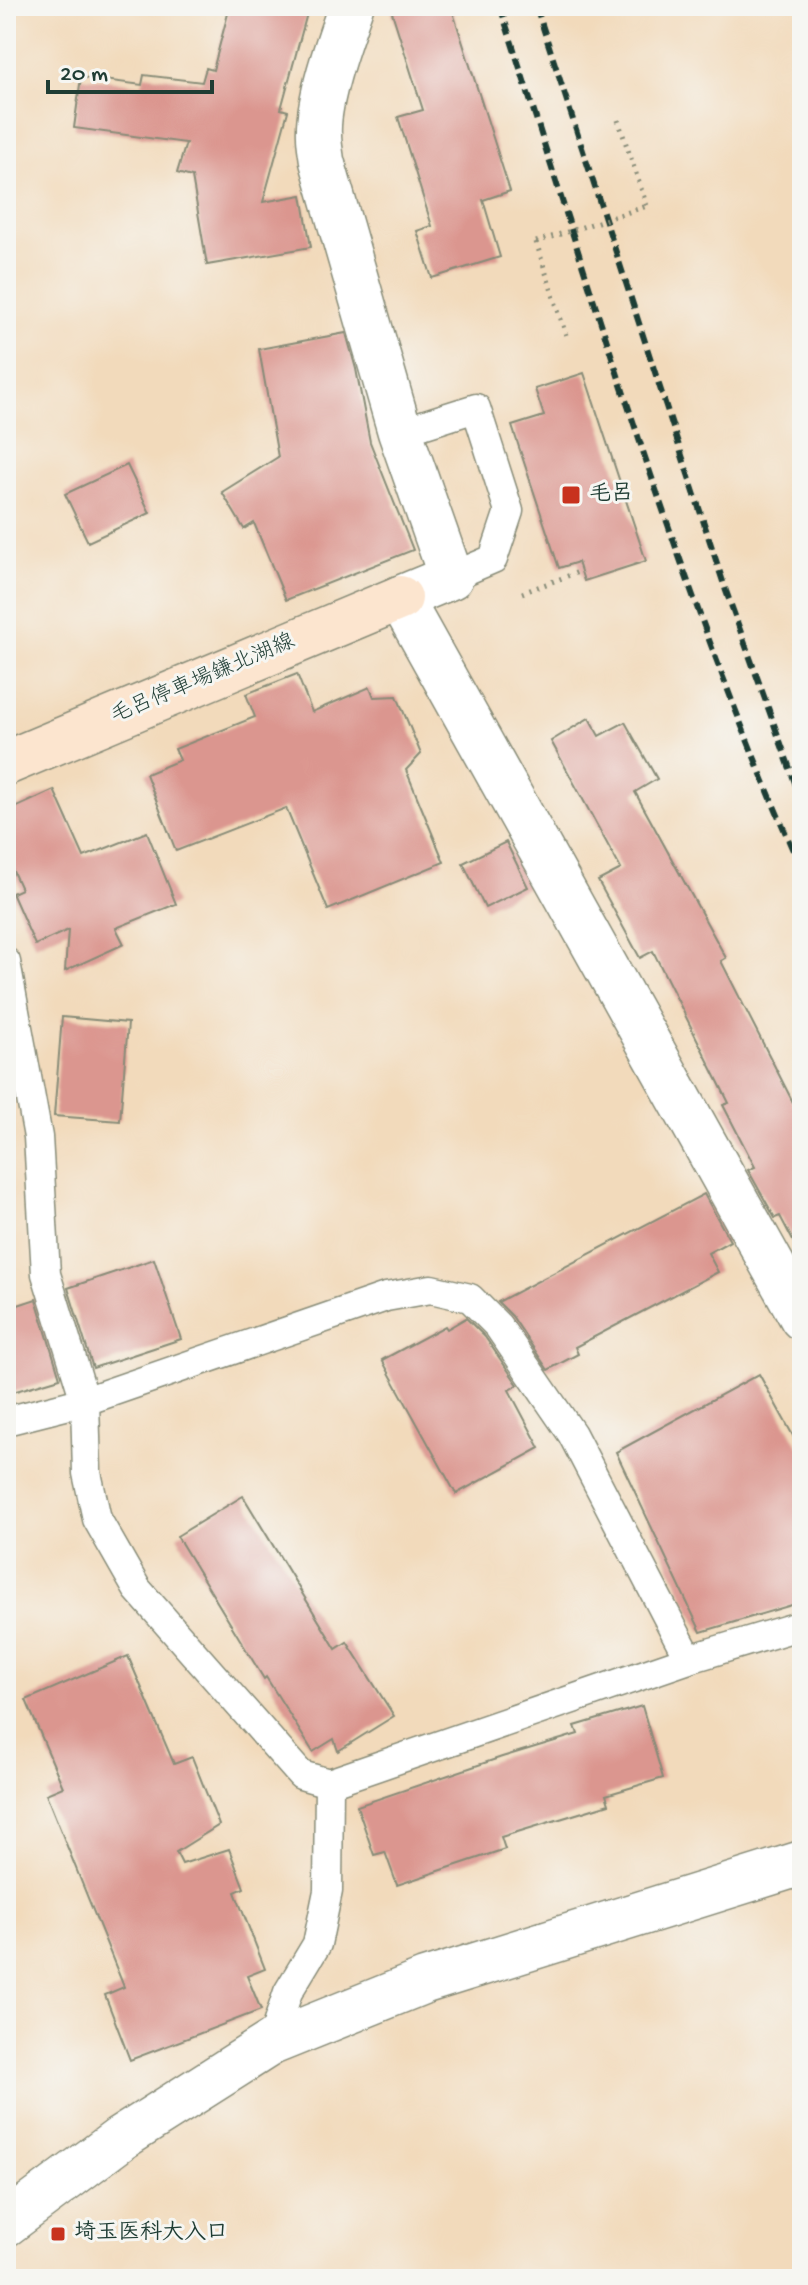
<svg xmlns="http://www.w3.org/2000/svg" width="808" height="2285" viewBox="0 0 808 2285" font-family="'Gochi Hand','Klee One',sans-serif">
<style>
.building{fill:#db968f}
.lines{fill:none;stroke-linecap:round;stroke-linejoin:round}
.lane-casing{stroke:#888c78;stroke-width:31}
.street-casing{stroke:#888c78;stroke-width:47}
.secondary-casing{stroke:#888c78;stroke-width:47}
.path{stroke:#888c78;stroke-width:5;stroke-dasharray:2 6;stroke-linecap:butt}
.lane{stroke:#fff;stroke-width:28}
.street{stroke:#fff;stroke-width:44}
.secondary{stroke:#fce5cf;stroke-width:44}
.rail{stroke:#1f3d34;stroke-width:6;stroke-dasharray:12 6;stroke-linecap:butt}
.path-bridge{stroke:#888c78;stroke-width:5;stroke-dasharray:2 6;stroke-linecap:butt}
.poi-dot{fill:#c8321e;stroke:#f6f6f2;stroke-width:3}
.labels{text-anchor:middle;dominant-baseline:central;stroke-width:6;stroke-linejoin:round;paint-order:stroke}
.poi-label{font-size:22px;font-weight:bold;fill:#1f3d34;stroke:#f6f6f2;text-anchor:start}
.street-label{font-size:22px;fill:#1f3d34;stroke:#f6f6f2}
</style>
<rect width="100%" height="100%" fill="#f6f6f2"/>
<filter id="ink" filterUnits="userSpaceOnUse"><feTurbulence type="fractalNoise" baseFrequency=".0125" numOctaves="2"/><feDisplacementMap in="SourceGraphic" scale="16" xChannelSelector="R" yChannelSelector="G"/><feConvolveMatrix kernelMatrix="1 2 1 2 8 2 1 2 1" color-interpolation-filters="sRGB"/></filter>
<filter id="wash" filterUnits="userSpaceOnUse"><feTurbulence type="fractalNoise" baseFrequency=".006" numOctaves="4" result="noise"/><feDisplacementMap in="SourceGraphic" scale="32" xChannelSelector="R" yChannelSelector="G"/><feGaussianBlur stdDeviation="1.8" result="paint"/><feColorMatrix in="noise" values="0 0 0 0 0 0 0 0 0 0 0 0 0 0 0 0 0 1.4 0 .05"/><feComposite in="paint" operator="in"/></filter>
<g filter="url(#wash)">
<rect width="100%" height="100%" fill="#f2dabb"/>
<g id="blocks">
<g class="building">
<polygon points="230,6 309,6 281,109 288,111 263,202 302,195 311,247 207,265 192,177 177,173 186,143 74,128 81,77 142,85 144,75 202,82 206,68 213,70"/>
<polygon points="390,6 451,6 510,191 483,200 500,257 432,278 417,231 432,226 398,117 423,110"/>
<polygon points="346,333 356,369 370,442 413,550 286,600 254,523 244,529 222,492 278,457 259,349"/>
<polygon points="584,373 646,561 584,581 578,562 559,568 512,426 544,416 535,389"/>
<polygon points="127,465 150,513 88,542 65,494"/>
<polygon points="297,674 312,712 370,687 374,697 397,696 421,754 406,770 444,862 328,910 286,808 176,851 146,774 180,760 175,749 255,717 246,694"/>
<polygon points="589,718 599,736 625,722 657,779 635,792 726,958 721,961 802,1120 802,1258 780,1216 775,1218 748,1170 755,1167 723,1105 729,1103 653,951 640,958 598,881 621,869 551,741"/>
<polygon points="54,790 84,857 147,832 176,904 116,928 124,944 65,971 68,930 35,945 12,893 21,889 6,856 6,812"/>
<polygon points="506,842 528,887 485,908 463,863"/>
<polygon points="62,1017 128,1023 120,1121 54,1116"/>
<polygon points="704,1194 730,1241 708,1253 718,1272 575,1347 578,1354 548,1370 512,1316 498,1302"/>
<polygon points="154,1259 181,1339 93,1368 68,1288"/>
<polygon points="36,1299 60,1378 6,1394 6,1309"/>
<polygon points="466,1318 485,1337 518,1385 509,1390 540,1448 456,1494 382,1360 445,1326 447,1329"/>
<polygon points="759,1374 802,1452 802,1602 701,1632 616,1452"/>
<polygon points="243,1496 336,1649 347,1642 394,1716 338,1751 334,1739 313,1752 266,1677 264,1679 177,1536"/>
<polygon points="128,1656 174,1764 192,1757 219,1825 176,1852 182,1864 229,1849 244,1888 235,1892 265,1969 247,1976 261,2010 130,2060 105,1995 124,1987 46,1794 63,1787 26,1700"/>
<polygon points="642,1706 663,1778 606,1795 609,1804 501,1837 505,1849 397,1885 385,1852 374,1855 357,1806 502,1757 578,1734 575,1726"/>
</g>
</g>
</g>
<g filter="url(#ink)">
<use href="#blocks" fill-opacity="0" stroke="#888c78" stroke-width="2"/>
<g class="lines">
<defs>
<g id="lane">
<polyline points="400,432 476,408 509,511 493,559 451,577"/>
<polyline points="6,962 38,1137 46,1274 85,1401 87,1473 97,1519 137,1589 301,1775 329,1783 689,1659 802,1625"/>
<polyline points="6,1421 85,1401 386,1297 431,1289 470,1298 498,1326 572,1434 689,1659"/>
<polyline points="271,2043 288,1992 317,1944 328,1891 329,1783"/>
</g>
<g id="street">
<path d="M351,6C339,40 317,101 319,135C319,144 321,152 322,161L400,432L451,577L400,598L802,1318"/>
<polyline points="6,2224 120,2139 271,2043 425,1981 802,1863"/>
</g>
<polyline id="secondary" points="6,763 400,598"/>
</defs>
<use href="#lane" class="lane-casing"/>
<use href="#street" class="street-casing"/>
<use href="#secondary" class="secondary-casing"/>
<g class="path">
<polyline points="618,120 647,206"/>
<polyline points="536,242 566,335"/>
<polyline points="522,593 581,571"/>
</g>
<use href="#lane" class="lane"/>
<use href="#street" class="street"/>
<use href="#secondary" class="secondary"/>
<g class="rail">
<path d="M500,6C594,296 679,592 802,871"/>
<polyline points="536,6 726,591 802,802"/>
</g>
<polyline class="path-bridge" points="536,242 647,206"/>
</g>
</g>
<g class="poi-dot">
<rect x="561" y="485" width="20" height="20" rx="4"/>
<rect x="50" y="2226" width="16" height="16" rx="4"/>
</g>
<g class="labels">
<g class="poi-label">
<text x="589" y="495">毛呂</text>
<text x="74" y="2234">埼玉医科大入口</text>
</g>
<g class="street-label">
<text transform="translate(203 680) rotate(-23)">毛呂停車場鎌北湖線</text>
</g>
</g>
<rect width="808" height="2285" fill="none" stroke="#f6f6f2" stroke-width="32"/>
<path d="M48 80v12h164v-12" fill="none" stroke="#1f3d34" stroke-width="4"/>
<text x="60" y="80" font-size="24" fill="#1f3d34" stroke="#f6f6f2" stroke-width="6" paint-order="stroke">20 m</text>
</svg>
